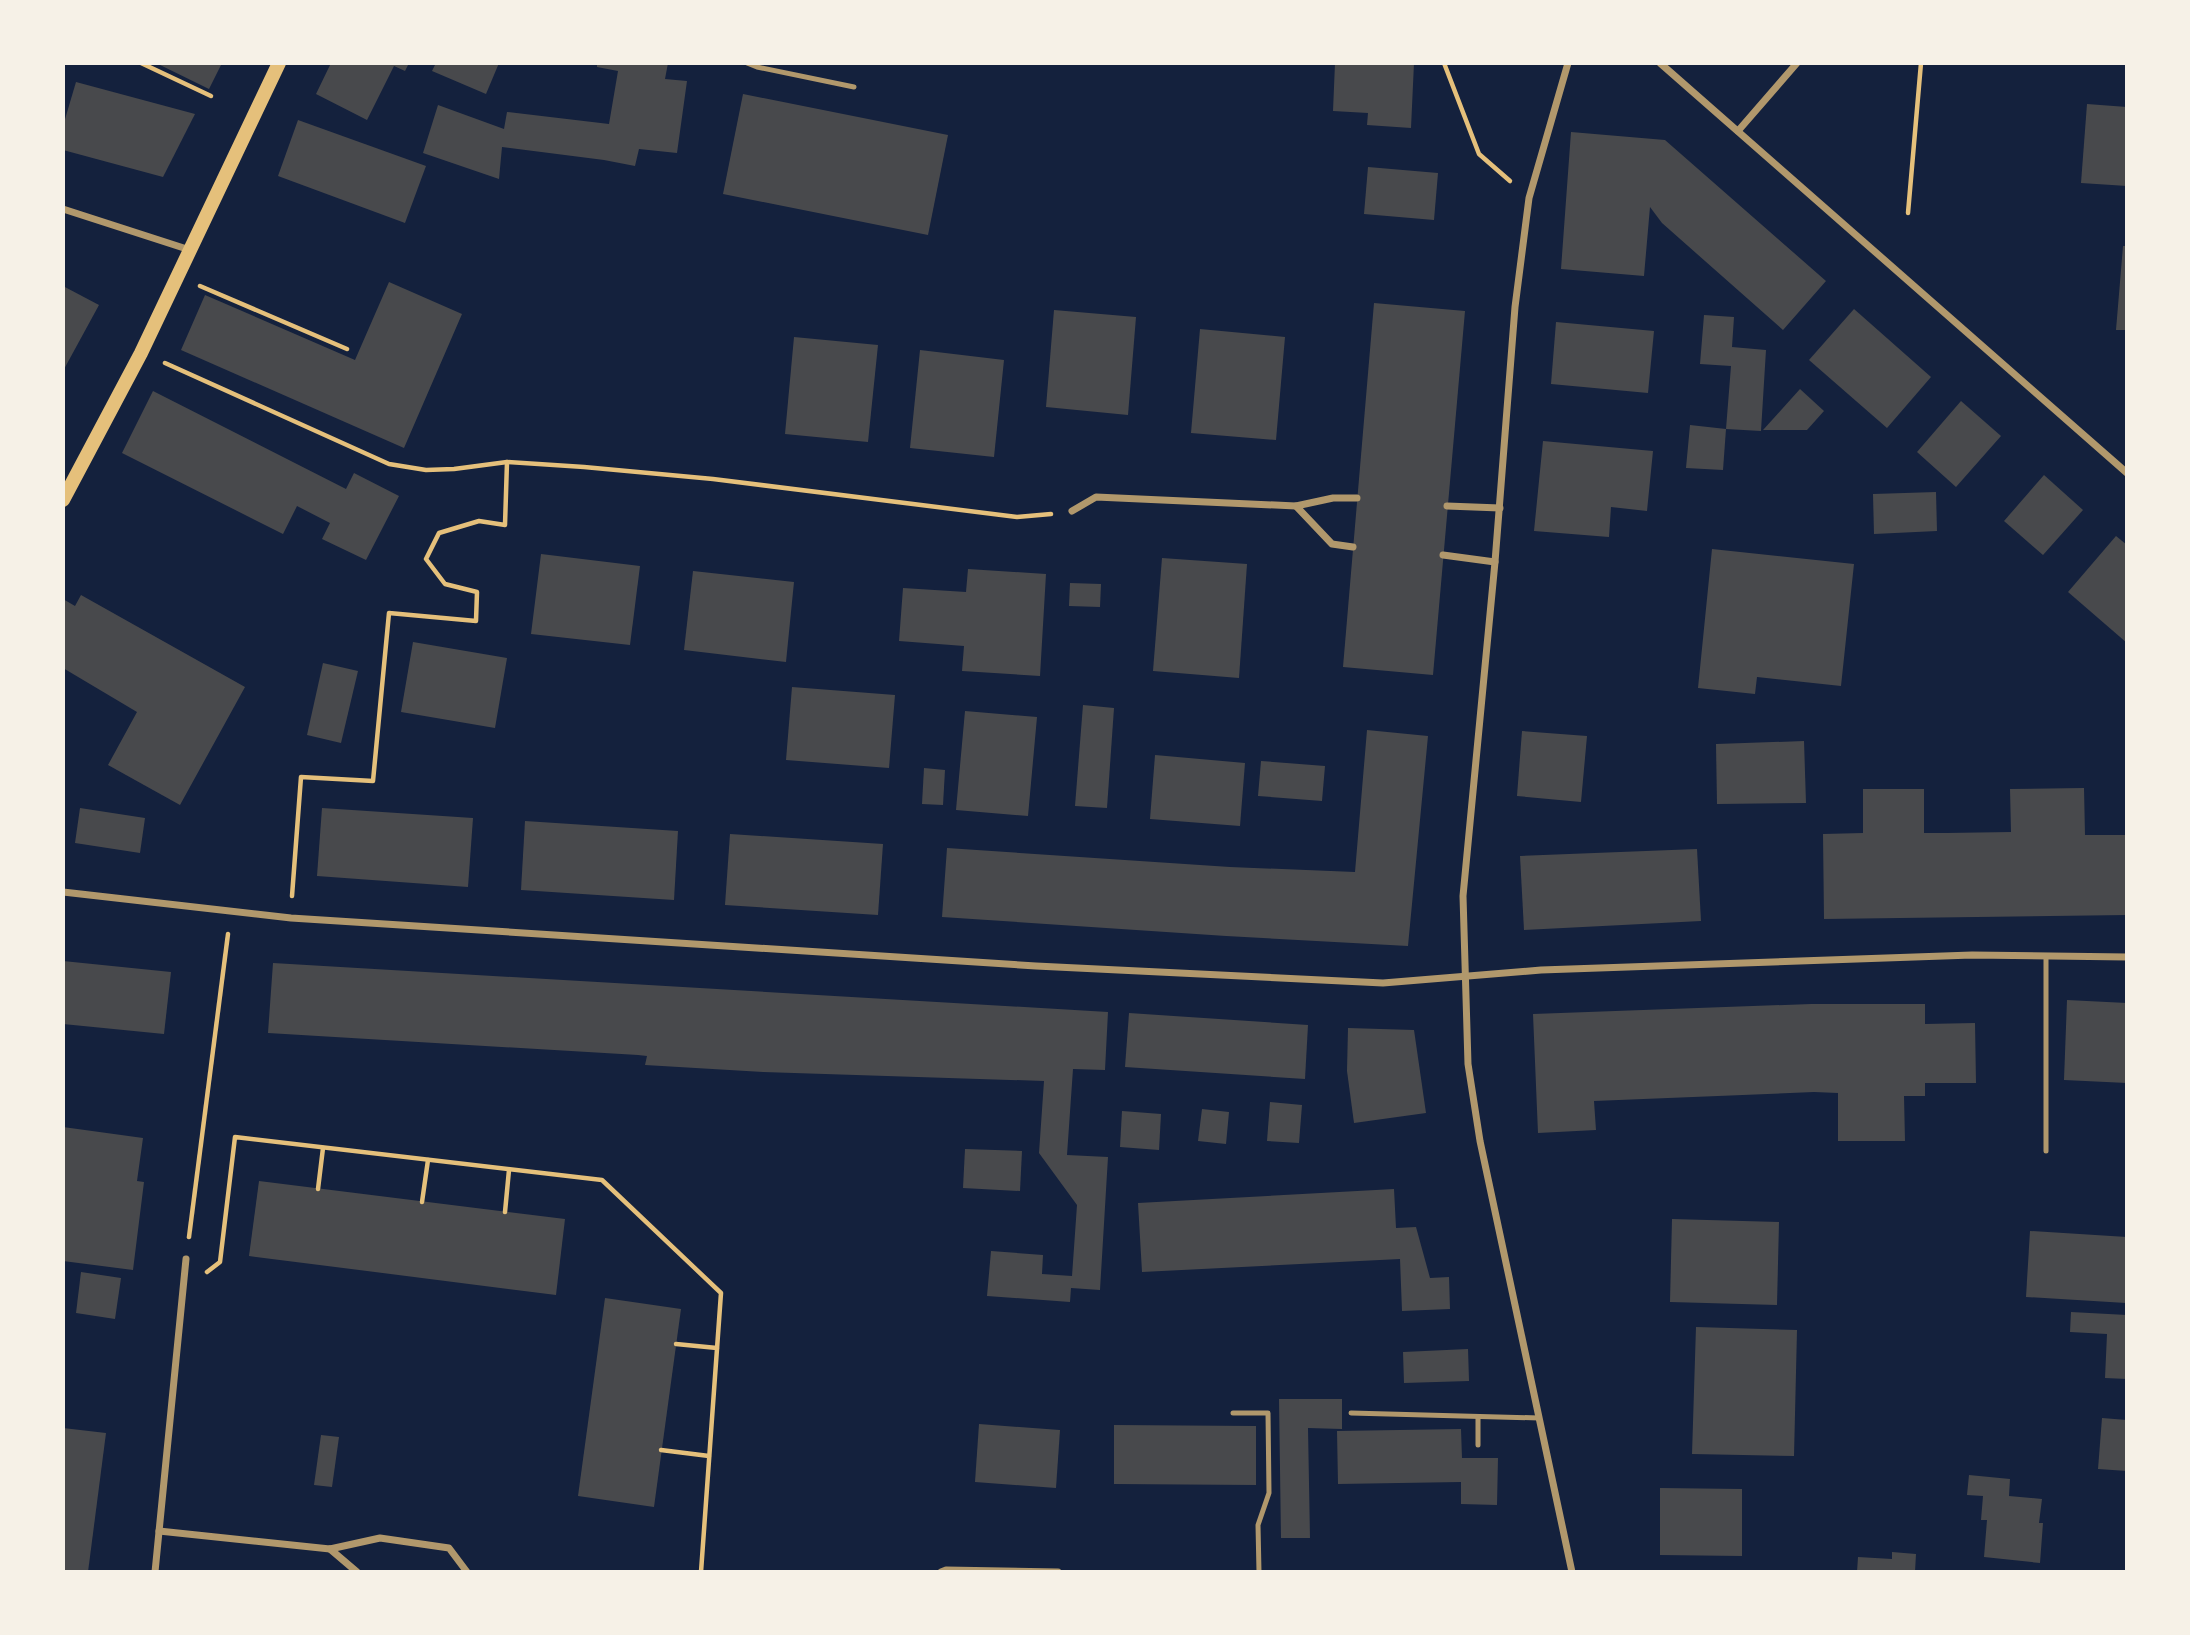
<svg xmlns="http://www.w3.org/2000/svg" width="2190" height="1635" viewBox="0 0 2190 1635" font-family="'Work Sans',sans-serif">
<style>
.building{fill:#48494c}
.lines{fill:none;stroke-linecap:round;stroke-linejoin:round}
.path{stroke:#e5c07b;stroke-width:4.5}
.service{stroke:#b1986c;stroke-width:5}
.minor{stroke:#b1986c;stroke-width:7}
.secondary{stroke:#e5c07b;stroke-width:14}
</style>
<rect width="100%" height="100%" fill="#14213d"/>
<g class="building">
<polygon points="156,63 222,63 209,89"/>
<polygon points="331,63 409,63 405,71 394,66 367,120 316,94"/>
<polygon points="436,63 499,63 486,94 432,71"/>
<polygon points="597,63 668,63 665,79 687,81 677,153 639,149 635,166 604,160 502,147 499,179 423,153 438,105 504,129 507,112 609,124 618,71 597,67"/>
<polygon points="1335,63 1414,63 1411,128 1367,125 1368,113 1333,111"/>
<polygon points="76,82 195,114 163,177 63,150 63,126"/>
<polygon points="743,94 948,135 928,235 723,194"/>
<polygon points="2087,104 2127,107 2127,186 2081,183"/>
<polygon points="298,120 426,166 405,223 278,176"/>
<polygon points="1571,132 1665,140 1826,281 1783,330 1662,223 1650,207 1644,276 1561,269"/>
<polygon points="1368,167 1438,173 1434,220 1364,214"/>
<polygon points="2123,246 2127,246 2127,330 2116,330"/>
<polygon points="389,282 462,314 404,448 181,350 205,295 355,360"/>
<polygon points="63,286 99,305 63,371"/>
<polygon points="1374,303 1465,311 1433,675 1343,667"/>
<polygon points="1854,309 1931,377 1887,428 1809,360"/>
<polygon points="1054,310 1136,317 1128,415 1046,407"/>
<polygon points="1704,315 1734,317 1732,347 1766,350 1761,431 1726,429 1731,366 1700,364"/>
<polygon points="1556,322 1654,331 1648,393 1551,384"/>
<polygon points="1200,329 1285,337 1276,440 1191,433"/>
<polygon points="794,337 878,345 868,442 785,434"/>
<polygon points="920,350 1004,360 994,457 910,448"/>
<polygon points="1800,389 1824,411 1807,430 1763,430"/>
<polygon points="153,391 346,489 354,473 399,496 366,560 322,539 330,523 297,506 283,534 122,453"/>
<polygon points="1961,401 2001,436 1956,487 1917,452"/>
<polygon points="1690,425 1726,429 1723,470 1686,468"/>
<polygon points="1543,441 1653,451 1647,511 1611,507 1609,537 1534,531"/>
<polygon points="2044,475 2083,510 2043,555 2004,521"/>
<polygon points="1936,492 1937,531 1874,534 1873,494"/>
<polygon points="2116,536 2127,545 2127,643 2068,592"/>
<polygon points="1712,549 1854,564 1841,686 1757,677 1755,694 1698,688"/>
<polygon points="541,554 640,566 630,645 531,634"/>
<polygon points="1162,558 1247,564 1239,678 1153,671"/>
<polygon points="968,569 1046,574 1040,676 962,671 964,646 899,641 903,588 966,592"/>
<polygon points="693,571 794,582 786,662 684,650"/>
<polygon points="1070,583 1101,584 1100,607 1069,606"/>
<polygon points="81,595 245,687 180,805 108,765 137,712 63,668 63,599 75,606"/>
<polygon points="413,642 507,658 495,728 401,712"/>
<polygon points="323,663 358,671 341,743 307,735"/>
<polygon points="792,687 895,695 889,768 786,760"/>
<polygon points="1083,705 1114,708 1107,808 1075,806"/>
<polygon points="965,711 1037,717 1028,816 956,810"/>
<polygon points="1367,730 1428,736 1408,946 1226,936 942,917 947,848 1230,867 1355,872"/>
<polygon points="1522,731 1587,736 1581,802 1517,796"/>
<polygon points="1804,741 1806,803 1717,804 1716,744"/>
<polygon points="1155,755 1245,763 1240,826 1150,819"/>
<polygon points="1261,761 1325,766 1322,801 1258,796"/>
<polygon points="924,768 945,770 943,805 922,804"/>
<polygon points="2084,788 2085,835 2127,835 2127,915 1824,919 1823,834 1863,833 1863,789 1924,789 1924,833 1946,833 2011,832 2010,789"/>
<polygon points="80,808 145,818 140,853 75,843"/>
<polygon points="322,808 473,818 468,887 317,876"/>
<polygon points="525,821 678,831 674,900 521,890"/>
<polygon points="730,834 883,844 878,915 725,905"/>
<polygon points="1697,849 1701,921 1524,930 1520,856"/>
<polygon points="63,961 171,972 164,1034 63,1024"/>
<polygon points="273,963 1108,1012 1105,1070 1073,1069 1067,1155 1108,1157 1100,1290 1071,1288 1070,1302 987,1296 991,1251 1043,1255 1042,1274 1072,1276 1077,1205 1039,1153 1044,1081 763,1072 645,1065 647,1056 638,1055 268,1033"/>
<polygon points="2067,1000 2127,1003 2127,1083 2064,1080"/>
<polygon points="1811,1004 1925,1004 1925,1024 1975,1023 1976,1083 1925,1083 1925,1096 1904,1096 1905,1141 1838,1141 1838,1093 1814,1092 1594,1101 1596,1130 1538,1133 1533,1014"/>
<polygon points="1129,1013 1308,1025 1305,1079 1125,1067"/>
<polygon points="1348,1028 1414,1030 1426,1113 1354,1123 1347,1071"/>
<polygon points="1270,1102 1302,1105 1299,1143 1267,1141"/>
<polygon points="1202,1109 1229,1112 1226,1144 1198,1141"/>
<polygon points="1122,1111 1161,1114 1159,1150 1120,1147"/>
<polygon points="63,1127 143,1138 137,1181 144,1182 133,1270 63,1261"/>
<polygon points="965,1149 1022,1151 1020,1191 963,1188"/>
<polygon points="259,1181 565,1219 556,1295 249,1256"/>
<polygon points="1394,1189 1396,1228 1416,1227 1430,1278 1449,1277 1450,1309 1402,1311 1400,1259 1142,1272 1138,1203"/>
<polygon points="1672,1219 1779,1222 1777,1305 1670,1302"/>
<polygon points="2030,1231 2127,1237 2126,1303 2026,1297"/>
<polygon points="81,1272 121,1278 115,1319 76,1313"/>
<polygon points="605,1298 681,1309 654,1507 578,1496"/>
<polygon points="2071,1312 2127,1315 2127,1379 2105,1378 2107,1334 2070,1332"/>
<polygon points="1696,1327 1797,1330 1794,1456 1692,1454"/>
<polygon points="1468,1349 1469,1381 1404,1383 1403,1352"/>
<polygon points="1279,1399 1342,1399 1342,1429 1308,1428 1310,1538 1281,1538"/>
<polygon points="2102,1418 2127,1420 2127,1471 2098,1469"/>
<polygon points="979,1424 1060,1430 1056,1488 975,1482"/>
<polygon points="1114,1425 1256,1426 1256,1485 1114,1484"/>
<polygon points="63,1428 106,1433 88,1572 63,1572"/>
<polygon points="1461,1429 1462,1458 1498,1458 1497,1505 1461,1504 1461,1482 1338,1484 1337,1431"/>
<polygon points="321,1435 339,1437 332,1487 314,1485"/>
<polygon points="1969,1475 2010,1479 2009,1496 2042,1499 2039,1523 2043,1523 2040,1563 1984,1557 1987,1520 1981,1520 1983,1496 1967,1495"/>
<polygon points="1660,1488 1742,1489 1742,1556 1660,1555"/>
<polygon points="1892,1552 1916,1554 1915,1572 1857,1572 1858,1557 1892,1559"/>
</g>
<g class="lines">
<g class="path">
<polyline points="141,63 211,96"/>
<polyline points="1444,63 1479,154 1510,181"/>
<polyline points="1908,213 1921,63"/>
<polyline points="200,286 347,349"/>
<polyline points="165,363 389,464 426,470 454,469 507,462 584,467 713,479 1017,517 1051,514"/>
<polyline points="292,896 301,777 373,781 389,613 476,621 477,592 445,584 426,559 439,533 479,521 505,525 507,462"/>
<polyline points="318,1189 323,1148"/>
<polyline points="422,1202 428,1160"/>
<polyline points="505,1212 509,1170"/>
<polyline points="189,1237 228,934"/>
<polyline points="207,1272 220,1262 235,1137 602,1180 721,1293 701,1572"/>
<polyline points="676,1344 717,1348"/>
<polyline points="661,1450 709,1456"/>
</g>
<g class="service">
<polyline points="747,63 757,67 854,87"/>
<polyline points="2046,956 2046,1151"/>
<polyline points="1233,1413 1268,1413 1269,1493 1258,1525 1259,1572"/>
<polyline points="1351,1413 1539,1418"/>
<polyline points="1478,1417 1478,1445"/>
</g>
<g class="minor">
<polyline points="1568,63 1529,198 1515,307 1495,562 1463,896 1468,1064 1480,1141 1572,1572"/>
<polyline points="1660,63 2127,473"/>
<polyline points="1738,131 1797,63"/>
<polyline points="63,209 190,250"/>
<polyline points="1447,506 1500,508"/>
<polyline points="1072,511 1096,497 1296,506"/>
<polyline points="1353,547 1332,544 1296,506 1333,498 1357,498"/>
<polyline points="1443,555 1495,562"/>
<polyline points="63,892 291,918 1036,966 1383,983 1541,970 1972,955 2127,957"/>
<polyline points="159,1531 330,1549 380,1538 449,1548 467,1572"/>
<polyline points="330,1549 357,1572"/>
<polyline points="155,1572 186,1259"/>
<polyline points="941,1572 946,1570 1058,1572"/>
</g>
<polyline class="secondary" points="63,500 141,353 279,63"/>
</g>
<rect width="2190" height="1635" fill="none" stroke="#f6f1e7" stroke-width="130"/>
</svg>
